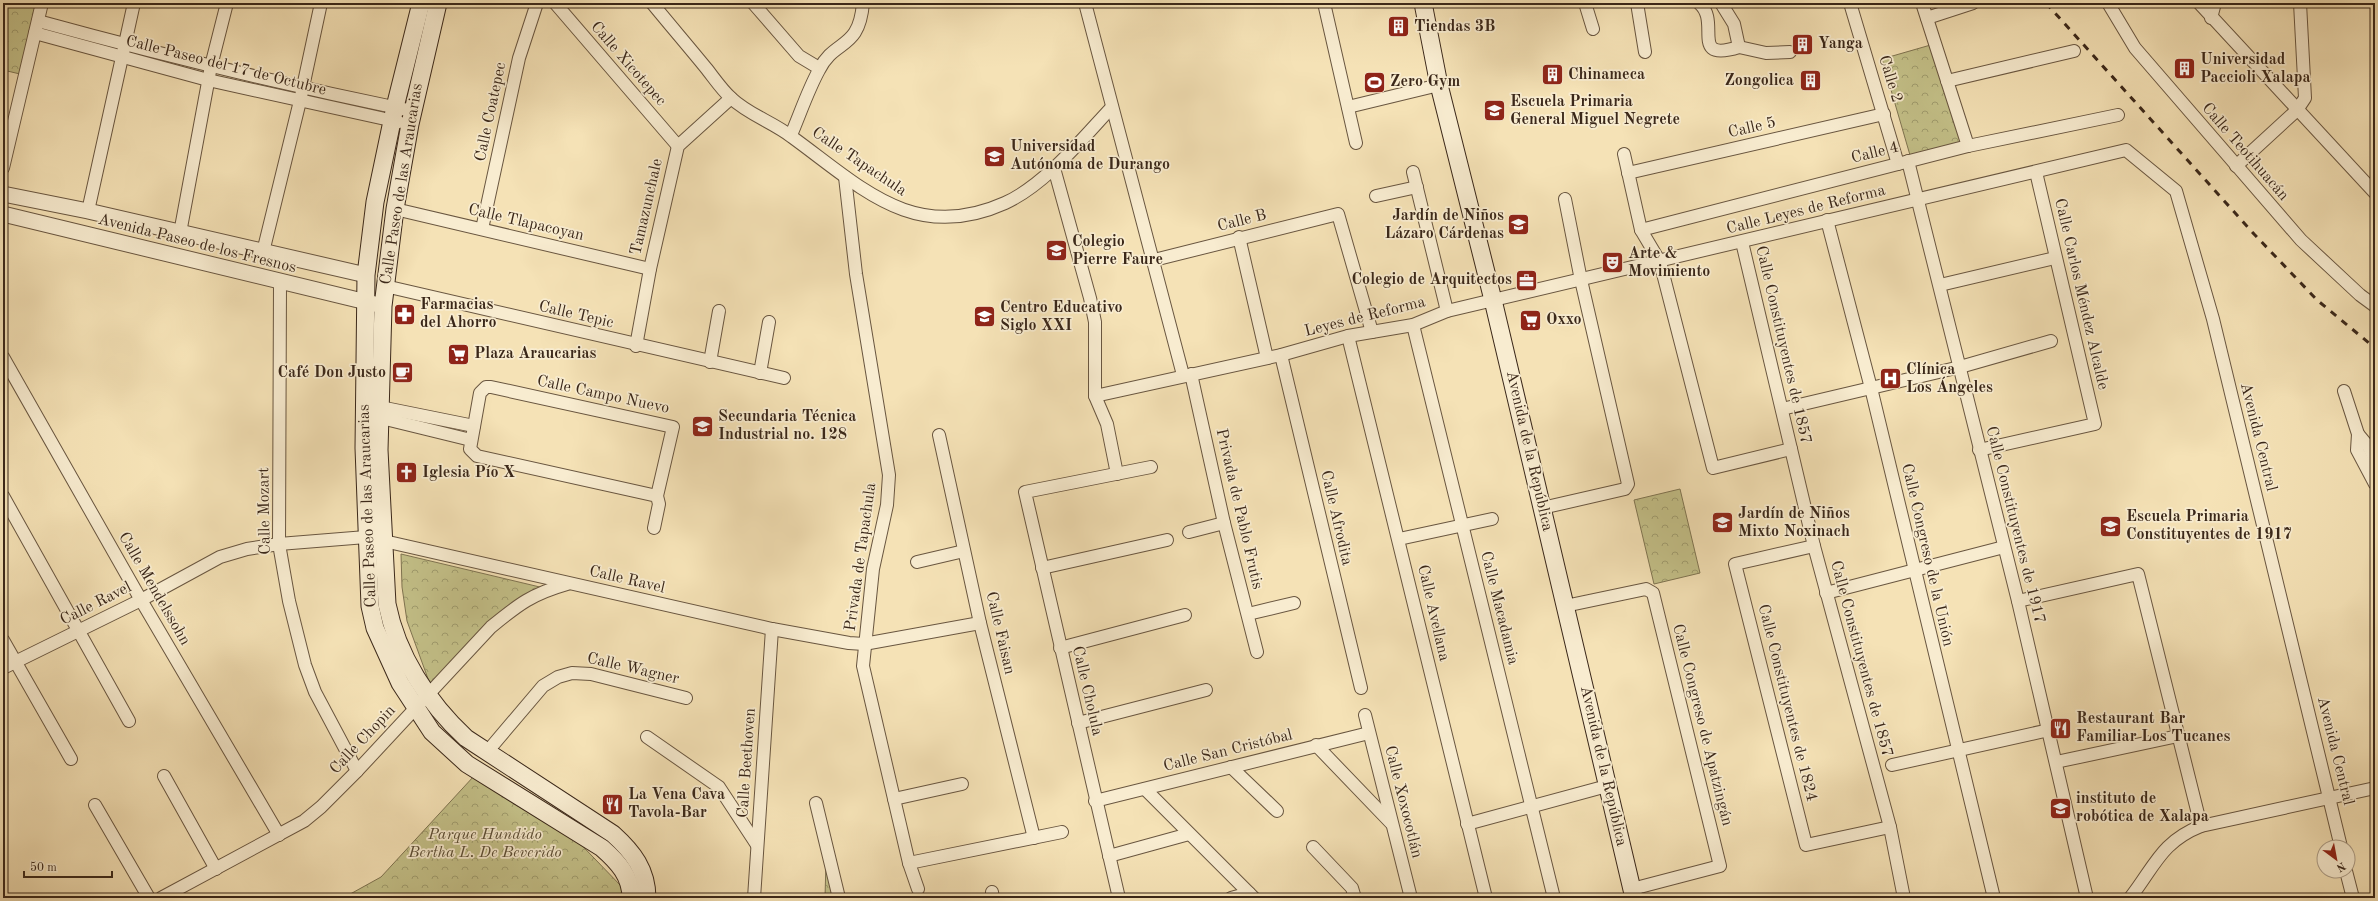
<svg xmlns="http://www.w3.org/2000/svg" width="2378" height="901" viewBox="0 0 2378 901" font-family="'Old Standard TT',serif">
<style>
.park{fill:url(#park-crowns);stroke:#7f7451}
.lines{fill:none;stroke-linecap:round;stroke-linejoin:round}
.minor-casing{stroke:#695640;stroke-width:14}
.tertiary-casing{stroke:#695640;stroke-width:17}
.secondary-casing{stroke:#3a2719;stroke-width:19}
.minor{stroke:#f8ecd0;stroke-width:12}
.tertiary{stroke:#f8ecd0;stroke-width:15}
.secondary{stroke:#f8ecd0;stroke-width:17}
.rail{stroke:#3a2719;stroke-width:3;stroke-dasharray:7 7;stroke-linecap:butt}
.labels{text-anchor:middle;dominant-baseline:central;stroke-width:3.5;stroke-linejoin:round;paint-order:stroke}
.poi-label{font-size:16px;font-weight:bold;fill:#3a2719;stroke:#f8ecd0;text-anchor:start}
.street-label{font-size:16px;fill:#3a2719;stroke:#f8ecd0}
.park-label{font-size:16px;font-style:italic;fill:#5c4e35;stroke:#f8ecd0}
</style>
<defs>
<pattern id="park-crowns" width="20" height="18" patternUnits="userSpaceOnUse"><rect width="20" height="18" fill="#c4c189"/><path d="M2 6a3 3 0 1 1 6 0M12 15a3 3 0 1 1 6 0" fill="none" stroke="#a09d6f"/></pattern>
</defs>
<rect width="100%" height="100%" fill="#f5e2b6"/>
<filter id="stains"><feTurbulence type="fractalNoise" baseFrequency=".005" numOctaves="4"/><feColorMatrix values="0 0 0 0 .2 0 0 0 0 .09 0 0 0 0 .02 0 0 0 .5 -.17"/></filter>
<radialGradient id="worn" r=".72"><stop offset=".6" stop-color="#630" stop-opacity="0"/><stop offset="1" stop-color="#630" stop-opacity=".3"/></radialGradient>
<g class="park">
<polygon points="3,3 37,3 20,74 3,70"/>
<polygon points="1934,44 1964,146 1912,162 1882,59"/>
<polygon points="1680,489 1700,573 1654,584 1634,500"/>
<polygon points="401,554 544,588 431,687 407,621 402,587"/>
<polygon points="474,776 565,828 623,888 619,898 343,898 381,877"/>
<polygon points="826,860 839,898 825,898"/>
</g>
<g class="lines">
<defs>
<g id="minor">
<polyline points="555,3 678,146"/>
<path d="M652,3C670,25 688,46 706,68C714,78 722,90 731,98C749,115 773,122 792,137C861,187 914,244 1005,203C1045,185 1082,139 1112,107"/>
<polyline points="753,3 799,56 819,68"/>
<polyline points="1085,3 1183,375"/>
<polyline points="1324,3 1356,143"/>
<polyline points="1585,3 1593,29"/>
<polyline points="1637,3 1645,52"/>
<path d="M1699,3C1722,22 1688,63 1739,47"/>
<polyline points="1721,3 1734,24 1739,47"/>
<polyline points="1850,3 1898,164"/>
<polyline points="1922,3 1968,146"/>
<polyline points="2108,3 2135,48 2301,240 2360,295 2375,306"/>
<polyline points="2199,3 2375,193"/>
<polyline points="1927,18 1973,3"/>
<polyline points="2211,18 2215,3"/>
<path d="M38,21C162,55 286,85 412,111"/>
<polyline points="35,33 208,80 399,122"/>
<polyline points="1739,47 1766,53 1790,52"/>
<polyline points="1947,81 2074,51"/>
<polyline points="1348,107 1439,85"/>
<path d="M791,135C800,114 808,90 819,70C835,38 859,51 863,3"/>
<polyline points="1624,154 1641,230 1660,262 1713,468 1791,449"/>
<polyline points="1908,161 2018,601 2087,898"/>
<polyline points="2236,166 2297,110 2305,98 2300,3"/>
<polyline points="3,168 42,3"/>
<polyline points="1054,168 1090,298 1095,322 1095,396 1107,424 1117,474"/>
<polyline points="1413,172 1447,311"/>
<polyline points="1628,173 1884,114"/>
<polyline points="845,177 856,274 889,475 887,505 873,569 863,666 909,863 918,889"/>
<polyline points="1376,196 1417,187"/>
<polyline points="395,209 650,269"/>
<polyline points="88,211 134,3"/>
<polyline points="1827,220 1871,388 1994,898"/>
<polyline points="482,229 519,58 537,3"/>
<polyline points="1641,230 1968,146 2118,115"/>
<polyline points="180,233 211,66 227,3"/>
<polyline points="1239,237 1267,358"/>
<polyline points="1742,242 1814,546 1890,827 1904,898"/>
<polyline points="263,252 300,101 321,3"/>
<polyline points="1154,260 1338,214 1372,332"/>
<polyline points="280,283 279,544 289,601 305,665 315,692 357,771"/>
<polyline points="1940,285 2055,258"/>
<polyline points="385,286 784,378"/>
<polyline points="1413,325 1554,898"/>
<polyline points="1348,336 1486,898"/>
<polyline points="636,346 650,269 678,146 731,98"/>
<polyline points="1281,355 1361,688"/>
<polyline points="3,357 141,600 279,835"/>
<polyline points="710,362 719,311"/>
<polyline points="760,373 769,322"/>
<polyline points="1191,374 1224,523 1257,652"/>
<polyline points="2344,391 2358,434 2357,450 2375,484"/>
<polyline points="1095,396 1281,355 1348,336 1413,325 1447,311 2126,150 2176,191 2213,319 2341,847"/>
<polyline points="380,407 474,426"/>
<polyline points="1782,409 1960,367 2051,341"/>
<polyline points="373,416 471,440"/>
<polyline points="2358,434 2368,446 2375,460"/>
<polyline points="939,435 980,623 1034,838"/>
<polyline points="1979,450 2095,424 2036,172"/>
<polyline points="3,496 129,721"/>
<polyline points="1542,508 1625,489 1628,484 1581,280 1565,199"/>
<polyline points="654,528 659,504 657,496 673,427 491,387 486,387 480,393 470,449 477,456 657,496"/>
<polyline points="1189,532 1224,523"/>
<polyline points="1399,539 1492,519"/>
<polyline points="384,541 772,629 849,643 864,644 980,623"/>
<polyline points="1814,546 1735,564 1806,845 1890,827"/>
<polyline points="917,562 964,551"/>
<polyline points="1042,568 1167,540"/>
<polyline points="1826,593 2004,547"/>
<polyline points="2018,601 2138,574 2201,826"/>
<polyline points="1565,606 1646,589 1653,593 1720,866 1632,889"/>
<polyline points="1248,614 1294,603"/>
<polyline points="3,640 71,759"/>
<polyline points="1060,648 1185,615"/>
<polyline points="3,668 141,600 220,557 247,549 279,544 366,537"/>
<polyline points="1365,715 1411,898"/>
<polyline points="1078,723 1206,690"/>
<polyline points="647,737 719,787 757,845"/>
<polyline points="1316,745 1391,823"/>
<polyline points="487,752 543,686 558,677 572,673 591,674 686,698"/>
<polyline points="2056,762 2178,736"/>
<polyline points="1892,765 2049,730"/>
<polyline points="1231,767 1277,811"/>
<polyline points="164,776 216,869"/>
<polyline points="1145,789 1254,898"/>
<polyline points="894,799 962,784"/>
<polyline points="1095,801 1369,733"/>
<polyline points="816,803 839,898"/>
<polyline points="95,805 149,898"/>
<polyline points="1467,824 1607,786"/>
<polyline points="1313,847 1352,888 1355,898"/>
<polyline points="1109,856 1189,834"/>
<polyline points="909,863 1062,832"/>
<polyline points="2346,871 2353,898"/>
<polyline points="992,892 993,898"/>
<path d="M161,898L304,821L321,807L357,771L491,627C519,604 532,594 567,584"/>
<polyline points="754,898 772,629"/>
<polyline points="1119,898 1025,492 1151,467"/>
<polyline points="1231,898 1249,893"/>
<path d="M2130,898C2155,866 2161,842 2201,826L2375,788"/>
</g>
<g id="tertiary">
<polyline points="3,194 88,211 366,275"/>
<polyline points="3,214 383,306"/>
</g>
<g id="secondary">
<path d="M421,3L395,107L375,202L366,275L364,448L370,606L375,628L400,683L432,732L467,764L602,848C618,862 631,876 631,898"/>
<path d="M438,3L410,124L395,209L383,306L379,450L387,604C397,655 428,703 466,738L613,834C633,852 647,870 647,898"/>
<polyline points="1423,3 1439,85 1493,300 1634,898"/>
</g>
</defs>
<use href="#minor" class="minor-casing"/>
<use href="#tertiary" class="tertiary-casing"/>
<use href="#secondary" class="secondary-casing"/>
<use href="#minor" class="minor"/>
<use href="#tertiary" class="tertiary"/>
<use href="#secondary" class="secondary"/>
<polyline class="rail" points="2046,3 2254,234 2317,300 2375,348"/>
</g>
<defs>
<symbol id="building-square" viewBox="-11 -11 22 22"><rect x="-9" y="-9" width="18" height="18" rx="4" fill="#8f2418" stroke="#f8ecd0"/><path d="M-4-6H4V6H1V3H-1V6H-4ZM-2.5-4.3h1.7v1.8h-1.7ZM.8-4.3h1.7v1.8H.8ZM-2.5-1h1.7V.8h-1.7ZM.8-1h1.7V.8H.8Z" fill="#fff"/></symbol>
<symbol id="stadium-square" viewBox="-11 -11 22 22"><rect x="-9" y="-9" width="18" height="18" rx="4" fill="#8f2418" stroke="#f8ecd0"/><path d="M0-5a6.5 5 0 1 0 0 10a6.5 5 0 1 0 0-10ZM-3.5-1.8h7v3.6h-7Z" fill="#fff"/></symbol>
<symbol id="school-square" viewBox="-11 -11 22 22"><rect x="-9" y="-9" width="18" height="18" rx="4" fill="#8f2418" stroke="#f8ecd0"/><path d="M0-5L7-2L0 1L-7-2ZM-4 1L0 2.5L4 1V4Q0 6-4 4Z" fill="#fff"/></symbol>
<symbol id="university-square" viewBox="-11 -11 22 22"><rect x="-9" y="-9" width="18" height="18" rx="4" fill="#8f2418" stroke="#f8ecd0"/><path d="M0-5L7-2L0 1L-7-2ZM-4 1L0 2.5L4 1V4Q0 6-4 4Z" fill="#fff"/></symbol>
<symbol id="theatre-square" viewBox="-11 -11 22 22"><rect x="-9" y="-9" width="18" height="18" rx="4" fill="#8f2418" stroke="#f8ecd0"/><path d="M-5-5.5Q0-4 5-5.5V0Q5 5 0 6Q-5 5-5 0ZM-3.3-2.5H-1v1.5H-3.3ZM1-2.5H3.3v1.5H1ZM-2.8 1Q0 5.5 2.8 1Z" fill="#fff"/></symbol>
<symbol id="office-square" viewBox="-11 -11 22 22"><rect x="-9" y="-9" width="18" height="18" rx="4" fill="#8f2418" stroke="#f8ecd0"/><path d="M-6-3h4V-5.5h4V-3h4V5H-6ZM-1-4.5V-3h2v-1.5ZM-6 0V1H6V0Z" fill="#fff"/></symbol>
<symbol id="pharmacy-square" viewBox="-11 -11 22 22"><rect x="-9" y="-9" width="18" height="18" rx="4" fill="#8f2418" stroke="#f8ecd0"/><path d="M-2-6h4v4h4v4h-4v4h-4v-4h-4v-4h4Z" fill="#fff"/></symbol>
<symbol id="supermarket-square" viewBox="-11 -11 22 22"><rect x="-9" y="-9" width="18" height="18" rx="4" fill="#8f2418" stroke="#f8ecd0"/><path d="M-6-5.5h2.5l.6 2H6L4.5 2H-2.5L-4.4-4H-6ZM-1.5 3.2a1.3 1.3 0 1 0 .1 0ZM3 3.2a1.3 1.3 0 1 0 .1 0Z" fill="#fff"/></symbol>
<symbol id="cafe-square" viewBox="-11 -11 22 22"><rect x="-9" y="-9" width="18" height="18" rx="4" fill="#8f2418" stroke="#f8ecd0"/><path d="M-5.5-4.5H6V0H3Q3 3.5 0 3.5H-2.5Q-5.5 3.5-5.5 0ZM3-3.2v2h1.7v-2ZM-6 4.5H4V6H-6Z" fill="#fff"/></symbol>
<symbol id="hospital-square" viewBox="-11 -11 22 22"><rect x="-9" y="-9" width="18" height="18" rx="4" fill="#8f2418" stroke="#f8ecd0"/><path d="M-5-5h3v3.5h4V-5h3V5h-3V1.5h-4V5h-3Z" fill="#fff"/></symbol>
<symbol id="church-square" viewBox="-11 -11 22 22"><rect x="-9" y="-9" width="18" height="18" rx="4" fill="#8f2418" stroke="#f8ecd0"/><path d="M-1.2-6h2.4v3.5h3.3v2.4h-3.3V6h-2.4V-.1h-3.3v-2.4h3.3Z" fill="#fff"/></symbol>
<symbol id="restaurant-square" viewBox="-11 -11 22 22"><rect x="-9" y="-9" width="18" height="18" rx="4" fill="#8f2418" stroke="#f8ecd0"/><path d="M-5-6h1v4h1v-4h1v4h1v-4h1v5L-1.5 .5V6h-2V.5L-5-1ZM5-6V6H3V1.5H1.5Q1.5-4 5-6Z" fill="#fff"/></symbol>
</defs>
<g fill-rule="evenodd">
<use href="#building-square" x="1386" y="14" width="25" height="25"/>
<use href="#building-square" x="1790" y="32" width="25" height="25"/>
<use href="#building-square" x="2172" y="56" width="25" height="25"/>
<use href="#building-square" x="1540" y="62" width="25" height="25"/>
<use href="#building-square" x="1798" y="68" width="25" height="25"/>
<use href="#stadium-square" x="1362" y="70" width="25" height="25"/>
<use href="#school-square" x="1482" y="98" width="25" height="25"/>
<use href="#university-square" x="982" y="144" width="25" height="25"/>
<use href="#school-square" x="1506" y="212" width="25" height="25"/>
<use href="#school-square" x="1044" y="238" width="25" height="25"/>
<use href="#theatre-square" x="1600" y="250" width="25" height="25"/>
<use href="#office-square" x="1514" y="268" width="25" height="25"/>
<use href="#pharmacy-square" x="392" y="302" width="25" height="25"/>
<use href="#school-square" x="972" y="304" width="25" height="25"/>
<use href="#supermarket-square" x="1518" y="308" width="25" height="25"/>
<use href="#supermarket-square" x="446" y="342" width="25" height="25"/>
<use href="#cafe-square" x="390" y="360" width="25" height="25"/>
<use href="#hospital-square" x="1878" y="366" width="25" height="25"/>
<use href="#school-square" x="690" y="414" width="25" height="25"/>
<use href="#church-square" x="394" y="460" width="25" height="25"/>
<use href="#school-square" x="1710" y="510" width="25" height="25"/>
<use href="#school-square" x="2098" y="514" width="25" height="25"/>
<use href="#restaurant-square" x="2048" y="716" width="25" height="25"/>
<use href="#restaurant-square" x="600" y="792" width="25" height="25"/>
<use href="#school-square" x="2048" y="796" width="25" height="25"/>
</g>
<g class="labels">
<g class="poi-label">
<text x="1414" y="27">Tiendas 3B</text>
<text x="1818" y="44">Yanga</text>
<text x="2200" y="60">Universidad<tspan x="2200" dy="18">Paccioli Xalapa</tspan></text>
<text x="1568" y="75">Chinameca</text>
<text x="1794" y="81" text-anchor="end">Zongolica</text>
<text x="1390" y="82">Zero Gym</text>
<text x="1510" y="102">Escuela Primaria<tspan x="1510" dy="18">General Miguel Negrete</tspan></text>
<text x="1010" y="147">Universidad<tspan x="1010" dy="18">Autónoma de Durango</tspan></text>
<text x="1504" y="216" text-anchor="end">Jardín de Niños<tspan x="1504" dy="18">Lázaro Cárdenas</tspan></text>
<text x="1072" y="242">Colegio<tspan x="1072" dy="18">Pierre Faure</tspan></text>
<text x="1628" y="254">Arte &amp;<tspan x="1628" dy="18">Movimiento</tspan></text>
<text x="1512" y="280" text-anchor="end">Colegio de Arquitectos</text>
<text x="420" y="305">Farmacias<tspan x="420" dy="18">del Ahorro</tspan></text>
<text x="1000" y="308">Centro Educativo<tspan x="1000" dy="18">Siglo XXI</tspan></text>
<text x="1546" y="320">Oxxo</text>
<text x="474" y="354">Plaza Araucarias</text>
<text x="1906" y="370">Clínica<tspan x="1906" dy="18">Los Ángeles</tspan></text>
<text x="386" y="373" text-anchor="end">Café Don Justo</text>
<text x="718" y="417">Secundaria Técnica<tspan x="718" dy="18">Industrial no. 128</tspan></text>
<text x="422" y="473">Iglesia Pío X</text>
<text x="1738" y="514">Jardín de Niños<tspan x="1738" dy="18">Mixto Noxinach</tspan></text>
<text x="2126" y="517">Escuela Primaria<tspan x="2126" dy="18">Constituyentes de 1917</tspan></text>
<text x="2076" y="719">Restaurant Bar<tspan x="2076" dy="18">Familiar Los Tucanes</tspan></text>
<text x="628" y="795">La Vena Cava<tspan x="628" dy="18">Tavola-Bar</tspan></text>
<text x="2076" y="799">instituto de<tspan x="2076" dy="18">robótica de Xalapa</tspan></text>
</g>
<g class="street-label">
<text transform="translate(628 64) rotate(49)">Calle Xicotepec</text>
<text transform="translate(226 66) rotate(14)">Calle Paseo del 17 de Octubre</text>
<text transform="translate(1890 79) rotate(73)">Calle 2</text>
<text transform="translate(491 112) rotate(-78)">Calle Coatepec</text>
<text transform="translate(1752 128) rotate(-13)">Calle 5</text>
<text transform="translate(2245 152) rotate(49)">Calle Teotihuacán</text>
<text transform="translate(1875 153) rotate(-14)">Calle 4</text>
<text transform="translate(859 162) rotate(34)">Calle Tapachula</text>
<text transform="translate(402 184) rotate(-81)">Calle Paseo de las Araucarias</text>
<text transform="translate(647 207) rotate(-77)">Tamazunchale</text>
<text transform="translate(1806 210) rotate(-14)">Calle Leyes de Reforma</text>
<text transform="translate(1242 221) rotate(-14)">Calle B</text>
<text transform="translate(526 223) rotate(13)">Calle Tlapacoyan</text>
<text transform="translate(197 244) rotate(14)">Avenida Paseo de los Fresnos</text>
<text transform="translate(2081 294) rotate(77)">Calle Carlos Méndez Alcalde</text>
<text transform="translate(576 315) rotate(13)">Calle Tepic</text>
<text transform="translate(1365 317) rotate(-14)">Leyes de Reforma</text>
<text transform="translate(1783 345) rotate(77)">Calle Constituyentes de 1857</text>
<text transform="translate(603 395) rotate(12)">Calle Campo Nuevo</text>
<text transform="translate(2258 437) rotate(76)">Avenida Central</text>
<text transform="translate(1529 451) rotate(77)">Avenida de la República</text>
<text transform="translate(368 506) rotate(-92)">Calle Paseo de las Araucarias</text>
<text transform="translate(1239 509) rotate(77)">Privada de Pablo Frutis</text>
<text transform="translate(265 511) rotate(-91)">Calle Mozart</text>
<text transform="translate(1336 518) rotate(77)">Calle Afrodita</text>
<text transform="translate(2015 525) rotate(76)">Calle Constituyentes de 1917</text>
<text transform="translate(1927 555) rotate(77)">Calle Congreso de la Unión</text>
<text transform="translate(861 557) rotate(-82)">Privada de Tapachula</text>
<text transform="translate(627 580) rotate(13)">Calle Ravel</text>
<text transform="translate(154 589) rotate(60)">Calle Mendelssohn</text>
<text transform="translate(96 604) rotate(-27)">Calle Ravel</text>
<text transform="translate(1499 608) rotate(76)">Calle Macadamia</text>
<text transform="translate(1433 613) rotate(77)">Calle Avellana</text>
<text transform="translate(1000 633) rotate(77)">Calle Faisan</text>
<text transform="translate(1861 659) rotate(75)">Calle Constituyentes de 1857</text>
<text transform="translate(633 669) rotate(13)">Calle Wagner</text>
<text transform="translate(1087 691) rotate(77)">Calle Cholula</text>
<text transform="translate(1787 703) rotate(76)">Calle Constituyentes de 1824</text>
<text transform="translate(1702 725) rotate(76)">Calle Congreso de Apatzingán</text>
<text transform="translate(363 740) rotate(-47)">Calle Chopin</text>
<text transform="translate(1228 751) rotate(-14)">Calle San Cristóbal</text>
<text transform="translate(2335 751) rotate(76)">Avenida Central</text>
<text transform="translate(747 763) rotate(-86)">Calle Beethoven</text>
<text transform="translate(1603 766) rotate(77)">Avenida de la República</text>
<text transform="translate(1403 802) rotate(76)">Calle Xoxocotlán</text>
</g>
<g class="park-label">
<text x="485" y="835">Parque Hundido<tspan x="485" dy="18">Bertha L. De Beverido</tspan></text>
</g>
</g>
<rect width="2378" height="901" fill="none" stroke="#f5e2b6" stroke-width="16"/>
<rect x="4" y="4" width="2370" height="893" fill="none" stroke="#3a2719" stroke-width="2"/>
<rect x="8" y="8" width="2362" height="885" fill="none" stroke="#3a2719"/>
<g transform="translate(2336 859) rotate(148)"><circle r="19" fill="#f8ecd0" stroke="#ac9d87"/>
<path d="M0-3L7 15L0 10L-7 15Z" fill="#8f2418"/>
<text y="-6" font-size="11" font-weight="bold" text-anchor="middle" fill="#3a2719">N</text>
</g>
<path d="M24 871v6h88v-6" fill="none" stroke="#3a2719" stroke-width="2"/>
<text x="30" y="871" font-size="12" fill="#3a2719" stroke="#f8ecd0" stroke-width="3" paint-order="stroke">50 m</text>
<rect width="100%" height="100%" filter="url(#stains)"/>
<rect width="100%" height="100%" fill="url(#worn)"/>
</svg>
